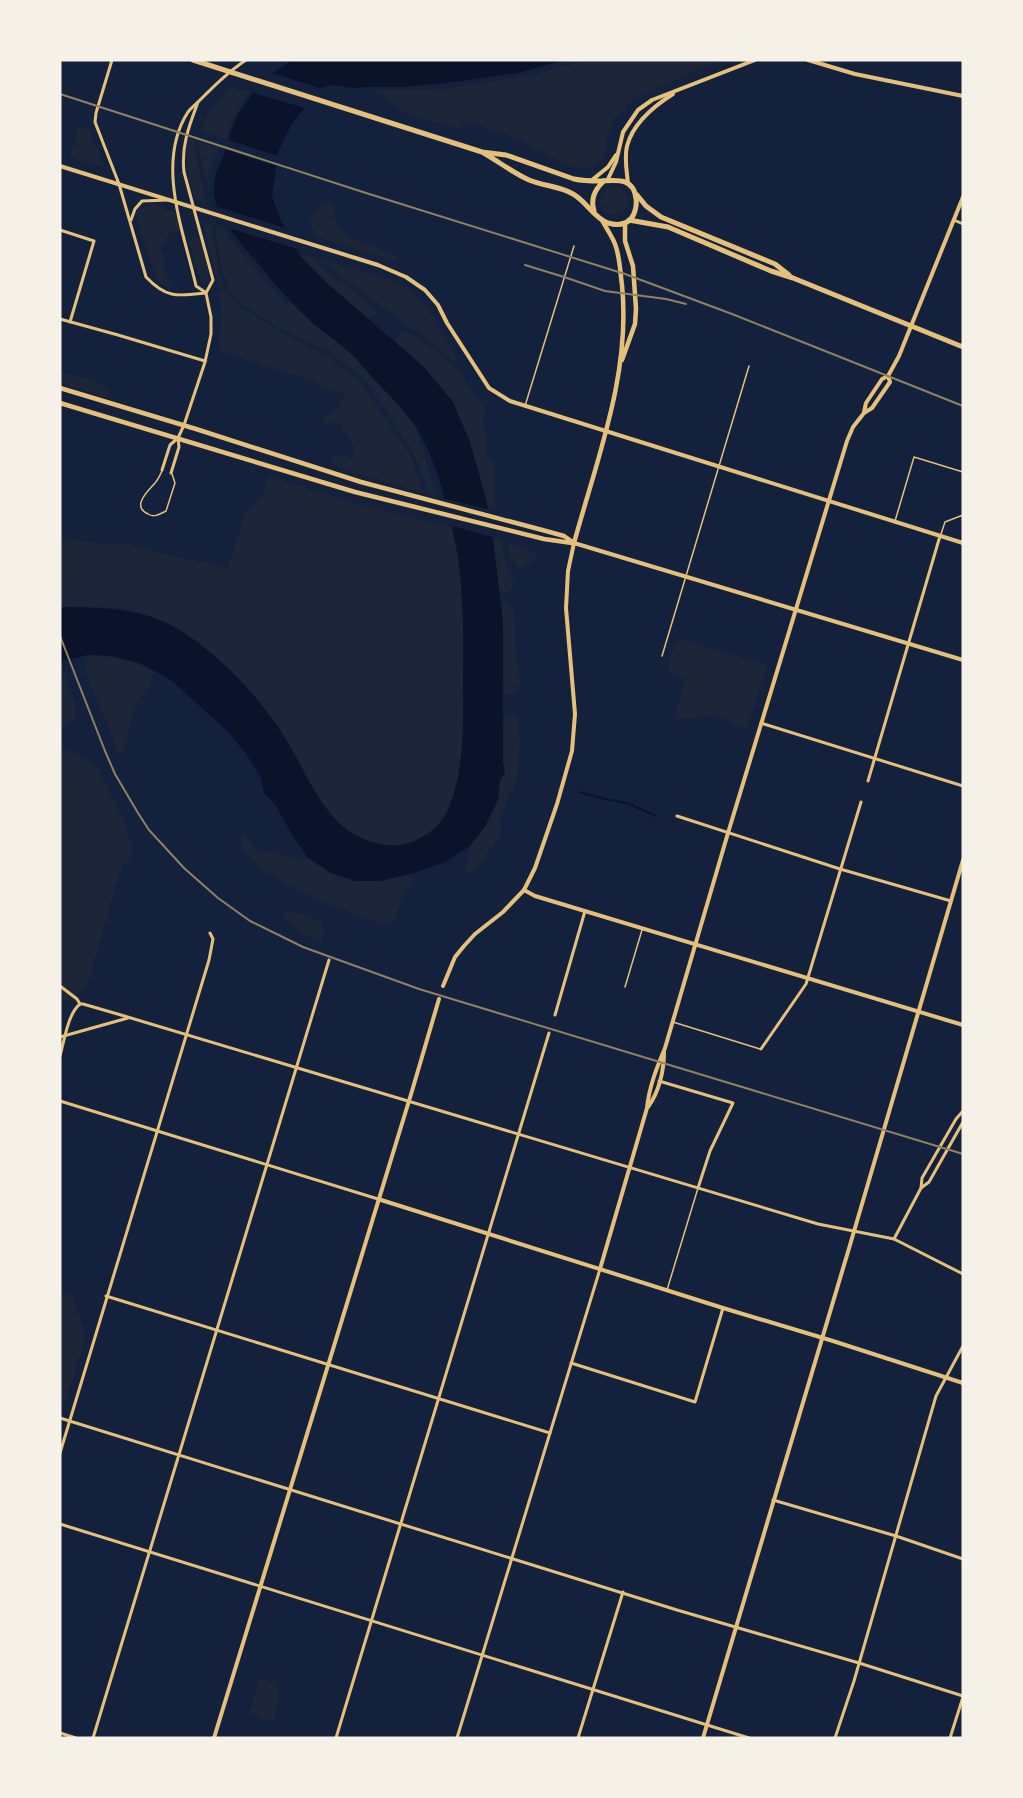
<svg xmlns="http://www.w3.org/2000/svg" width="1023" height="1798" viewBox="0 0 1023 1798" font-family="Signika,sans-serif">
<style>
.green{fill:#1d2539}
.water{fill:#0b132b}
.pier{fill:#14213d}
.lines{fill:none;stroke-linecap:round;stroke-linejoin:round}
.stream{stroke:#0b132b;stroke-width:2}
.service{stroke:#e5c07b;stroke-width:1.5}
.minor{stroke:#e5c07b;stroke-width:3}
.tertiary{stroke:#e5c07b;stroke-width:4}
.secondary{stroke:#e5c07b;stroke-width:4.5}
.primary{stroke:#e5c07b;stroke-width:5}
.rail{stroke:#918062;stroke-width:2}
</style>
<rect width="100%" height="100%" fill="#14213d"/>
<g class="green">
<polygon points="586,60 721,60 633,99 613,121 607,138 606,150 600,162 591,168 578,168 552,158 519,139 466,122 459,129 404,113 392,102 371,90 442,89 529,76"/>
<path d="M231,87L249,92L233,118L226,139L201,130C207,113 218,99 231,87Z"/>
<polygon points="84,127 89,129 104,165 104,167 70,158 78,128"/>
<path d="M188,138L195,140V151L206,203L194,199C188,178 184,160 188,138Z"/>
<polygon points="199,142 219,148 212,162 206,181 199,148"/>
<circle cx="614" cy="201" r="14"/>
<polygon points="323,202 330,204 334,207 335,220 347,236 397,255 398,258 396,261 320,238 314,233 310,220 318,206"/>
<polygon points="151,204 175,212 180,230 168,235 165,244 160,246 168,280 172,280 174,287 164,285 156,278 136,216 138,208 143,209 146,205"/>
<polygon points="202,221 211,224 219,271 224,286 219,287"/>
<path d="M215,225L224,228L230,239L287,306L289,300L316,326L350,352L394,399L416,428L418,438L424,449L427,468L437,496L431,494L427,489L412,450L394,424L396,423L364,379L325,348L324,350C301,340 241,310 229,289C221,274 217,242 215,225Z"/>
<path d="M195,237L199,238L201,242C205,255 212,270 205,284L201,282L189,243L191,240Z"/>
<path d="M307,255L311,257L326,272L345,284L377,311C376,316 373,317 368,318L329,285L301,257Z"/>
<path d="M321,259C353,269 401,278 423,303C437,319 446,341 457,360L454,362L424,336L382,307L322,261Z"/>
<path d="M226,290L237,305L295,340L328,357L343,370L358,379L410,455L424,493L349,471L331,464L334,453L352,458L355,449L339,422L334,421L327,424L323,423L325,416C338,414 342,405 344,394L320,386L317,382L242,359L220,351L221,347L218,344L222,320L219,292Z"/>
<path d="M404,331L419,338L454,367L484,405L485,413L483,422L487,440V455L493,462L495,473V503L497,510L488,508L470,442L453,402L424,367L395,342C397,336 399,332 404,331Z"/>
<path d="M60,372C77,377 107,379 112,399L60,383Z"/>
<path d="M268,476L356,503L451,527C465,580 464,635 463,690C463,730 464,773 448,811C442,826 426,837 411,842C392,848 371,844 354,834C321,813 306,772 286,739C253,686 189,619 124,609C105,606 84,608 65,607L60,609V538L104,544H130L167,555L215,564L227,571L246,511L263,495Z"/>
<polygon points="492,537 503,540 503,556 514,581 511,591 506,594 499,591"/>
<polygon points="508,543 540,555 536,558 536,559 519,570 509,553"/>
<polygon points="506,602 514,610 515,645 520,682 518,689 513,694 504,694 503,623 501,603"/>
<path d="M680,640L688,641L767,665L748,726L745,728C737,727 731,720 723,718C706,714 690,719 674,719L685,679L669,674C668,663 671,648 680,640Z"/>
<path d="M89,655C112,656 133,660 154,671L150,686L138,700L132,715L127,741L123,753H119L88,679L85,668Z"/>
<path d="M60,669L67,676C69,692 79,704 75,721L60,730Z"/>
<polygon points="508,715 518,717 520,742 517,780 500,817 501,835 473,872 469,874 466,872 465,867 471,855 470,846 486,825 498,799 500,780 505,768 503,763 504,717"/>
<polygon points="60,746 95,764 125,824 134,854 121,868 87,987 67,1002 60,998"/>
<path d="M245,833L259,853L274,851L296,860L308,858L330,873L380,881L406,875L413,878C412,885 407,888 404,894C395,911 401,928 375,922C344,911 250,876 241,843C240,840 241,837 241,834Z"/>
<path d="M284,912C299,913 318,917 326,930L321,941C305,937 294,928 282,917Z"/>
<path d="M60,1291C82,1299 77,1318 86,1337L60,1418Z"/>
<polygon points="260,1678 276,1683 275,1687 280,1689 277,1698 280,1699 273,1721 269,1720 268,1722 260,1719 260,1717 249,1713"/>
</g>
<path class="water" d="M292,60H565L518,73L446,83L404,87H364L338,90L310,101L291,125L278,152L272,197L280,218L301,257L329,285L424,367L453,402L470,442L487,502L495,554L503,623V763L505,773L500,780L498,799L486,825L470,846L445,862L417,872L380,881H355L331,873L308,858L293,836L275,804L264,793L261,778L247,755L228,732L171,680L142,664L112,656L89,655L60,661V609L65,607C105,608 141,608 178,629C217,652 264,702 287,741C302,766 317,802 338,822C352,837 380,848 401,845C420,842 441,827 448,809C466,768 463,718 463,674C464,644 463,615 461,585C460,574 459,562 457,551C450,514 436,458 416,427C404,408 386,393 371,376C363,367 356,358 348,351C338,342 326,334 315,325C293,306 274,283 255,260C240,242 225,226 216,204C209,184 218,169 225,151C229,141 231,129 236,119C247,95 270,73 292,60Z"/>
<g class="pier">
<polygon points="270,72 319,88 334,85 365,90 339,92 312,104 308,109 251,92"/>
<polygon points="226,139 280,157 279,167 223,149"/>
<polygon points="214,206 289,229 301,250 225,227"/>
<polygon points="441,498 491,510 496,538 448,525"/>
</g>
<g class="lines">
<polyline class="stream" points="579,792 609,800 627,803 656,816"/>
<g class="service">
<polyline points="525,406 574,246"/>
<path d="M162,471C160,475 158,480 155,483C148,491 131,506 148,514C154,518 160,514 166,511L175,483L172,474"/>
<polyline points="895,521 914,457 963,472"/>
<polyline points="941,534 945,522 963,515"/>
<polyline points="662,656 749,366"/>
<polyline points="625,987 642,930"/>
<polyline points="673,1022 760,1049"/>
<polyline points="667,1290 698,1188"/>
</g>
<g class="minor">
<path d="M112,60L96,113L95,122L119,184L146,277C167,299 178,296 206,293"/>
<polyline points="131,220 135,209 142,201 167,200"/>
<polyline points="954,220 963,224"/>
<polyline points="60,230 94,241 70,322"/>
<path d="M205,292L196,286C184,232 155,163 188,112C191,108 194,106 198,102C213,87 228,72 246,60"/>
<polyline points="60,319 118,335 205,361"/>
<path d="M162,470L170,445L178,438L184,425L205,362L211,334V317L206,293L213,280L184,172C181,146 189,126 198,102"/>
<polyline points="171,473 179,447 178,438"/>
<polyline points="761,723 963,786"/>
<polyline points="868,781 940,536"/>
<polyline points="677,816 840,869 951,901"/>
<polyline points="60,986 77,999 80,1004"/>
<polyline points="80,1004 83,1004 121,1015 818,1224 894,1239 963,1274"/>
<polyline points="555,1015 585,911"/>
<polyline points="60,1037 128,1018"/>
<polyline points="761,1049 806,984 861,802"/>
<path d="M60,1056C64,1042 68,1013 80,1004"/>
<polyline points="659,1081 733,1103 710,1151 698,1188"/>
<polyline points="60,1101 378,1199"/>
<polyline points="921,1188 922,1178 956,1119 963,1111"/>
<polyline points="894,1239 921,1188 929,1182 963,1122"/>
<polyline points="106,1296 550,1433"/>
<polyline points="571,1363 695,1402 723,1308"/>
<polyline points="60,1418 677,1610 859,1663 963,1696"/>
<polyline points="60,1453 209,960 213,939 210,933"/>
<polyline points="773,1500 896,1536 963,1559"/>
<polyline points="60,1524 749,1738"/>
<polyline points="60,1733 76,1738"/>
<polyline points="93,1738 329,960"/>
<polyline points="336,1738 549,1033"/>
<polyline points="457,1738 600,1269"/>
<polyline points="578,1738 623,1592"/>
<polyline points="835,1738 854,1681 936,1396 963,1346"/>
<polyline points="950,1738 963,1697"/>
</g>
<g class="tertiary">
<polyline points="808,60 855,74 963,96"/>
<polyline points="60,166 378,265 406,277 425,290 438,305 447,323 489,388 510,401 963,543"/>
<polyline points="608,179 616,162 623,132 638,110 652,100 755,60"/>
<polyline points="592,180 608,167 616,155"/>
<path d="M628,184C627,172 624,158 627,146C633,123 654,106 673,94"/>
<polyline points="864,412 866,403 882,379 888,376 899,356 963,197"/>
<polyline points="524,890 535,896 963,1025"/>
<polyline points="443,986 455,957 464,946 475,934 503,912 524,890 535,868 557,804 572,751 575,714 566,608 568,571 574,543 963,660"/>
<path d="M648,1107C659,1092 664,1071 664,1052"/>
<polyline points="378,1199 723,1308 833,1341 963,1383"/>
<path d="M600,1269L647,1108C649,1087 657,1067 665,1048L728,833L847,441L853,427L864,413L872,408L890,382L888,376"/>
<polyline points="214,1738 412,1091 439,999"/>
<polyline points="703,1738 850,1245 963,860"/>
</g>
<g class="secondary">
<polyline points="622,360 635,324 636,309 633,266 625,241 625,223"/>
<polyline points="60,388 196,429 361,482 546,531 564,536 574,543"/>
<polyline points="60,403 355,492 544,539 572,543"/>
<path d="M574,543C597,459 631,373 622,285C620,271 620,257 615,244C612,236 606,228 602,220"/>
</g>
<g class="primary">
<path d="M193,60L482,152C498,161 513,173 529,180C543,186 560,186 573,194C586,201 594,218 608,223C615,225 624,225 630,220C635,215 637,205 636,199C634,177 616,180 601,181C592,181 583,181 574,179L506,155L482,152"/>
<polyline points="637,195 646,206 661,217 775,264 789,275"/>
<path d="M594,211C590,198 595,189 604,181"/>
<polyline points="629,220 668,227 771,271 793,278 963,347"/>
</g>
<g class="rail">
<polyline points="60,94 366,193 625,274 732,314 963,406"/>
<polyline points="525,265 564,277 605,291 666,299 686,304"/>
<polyline points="60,636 105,751 115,774 138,813 149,830 184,868 218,898 250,921 303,947 419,989 963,1154"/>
</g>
</g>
<rect width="1023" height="1798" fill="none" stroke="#f6f1e7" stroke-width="123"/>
</svg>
